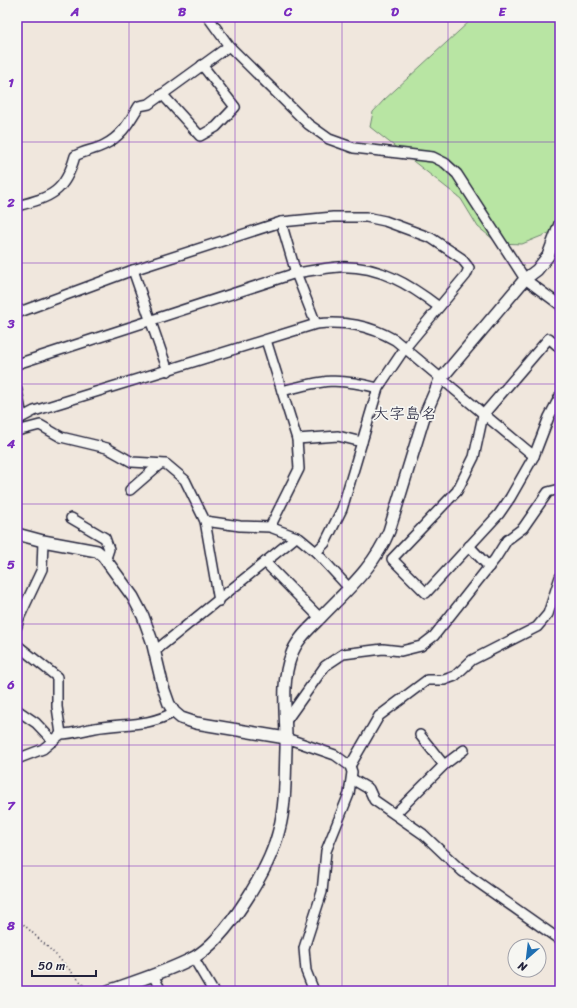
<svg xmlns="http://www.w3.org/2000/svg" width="577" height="1008" viewBox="0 0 577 1008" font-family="Sriracha,'Klee One',sans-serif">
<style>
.green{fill:#b8e5a3;stroke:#6d846f}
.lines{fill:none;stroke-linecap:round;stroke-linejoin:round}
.minor-casing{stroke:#22223b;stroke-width:12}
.tertiary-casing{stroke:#22223b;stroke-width:14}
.path{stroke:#22223b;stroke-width:1.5;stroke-dasharray:1 3;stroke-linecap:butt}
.minor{stroke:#f6f6f2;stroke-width:9}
.tertiary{stroke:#f6f6f2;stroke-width:11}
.grid{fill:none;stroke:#7b2cbf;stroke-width:1;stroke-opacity:0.55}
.labels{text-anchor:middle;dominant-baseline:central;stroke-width:3.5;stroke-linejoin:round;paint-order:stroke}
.quarter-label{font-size:16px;fill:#22223b;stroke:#f6f6f2}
.neatline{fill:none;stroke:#7b2cbf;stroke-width:1.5}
.grid-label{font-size:13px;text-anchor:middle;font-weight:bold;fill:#7b2cbf}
</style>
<rect width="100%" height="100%" fill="#f0e7dd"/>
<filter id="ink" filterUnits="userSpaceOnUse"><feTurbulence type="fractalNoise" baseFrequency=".025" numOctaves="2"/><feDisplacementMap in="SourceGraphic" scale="8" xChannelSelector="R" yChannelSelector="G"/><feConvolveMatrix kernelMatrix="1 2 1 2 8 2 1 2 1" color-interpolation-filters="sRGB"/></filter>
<g filter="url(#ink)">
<polygon class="green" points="472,17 560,17 560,223 554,231 522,244 498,243 478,227 461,199 370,127 373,112 384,100 471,20"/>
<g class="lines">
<defs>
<g id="minor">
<polyline points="208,17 229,46 308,124 329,139 354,148 433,157 445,163 457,174 525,279 560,305"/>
<polyline points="162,94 200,136 216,127 235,107 202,65"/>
<path d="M17,206C52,197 65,192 75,156C84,151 94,150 104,145C122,136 129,122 139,106L149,104L229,46"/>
<polyline points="281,222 296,273 316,324"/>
<polyline points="133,270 168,371"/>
<polyline points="17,313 133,270 281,222 333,217 366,217 385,221 431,238 461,258 469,268 466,275 405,348 378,388 342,509 325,543 316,552"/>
<polyline points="266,340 297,439 299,469 270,527"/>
<polyline points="560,348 549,338 483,415 474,457 457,491 392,559 426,593 499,514 510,498 534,456 549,417 560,396"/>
<path d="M17,364L296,273C310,271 325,268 339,267C378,265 409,284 439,307"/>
<polyline points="17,390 22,417"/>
<path d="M282,391C323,380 337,377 378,388"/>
<path d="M17,420L34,411L316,324C345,321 369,325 395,340L534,456"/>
<polyline points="17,431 40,425 61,437 107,448 132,462 166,464 185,480 205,521 219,601"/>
<polyline points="297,439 338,436 362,442"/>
<polyline points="130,490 160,464"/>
<polyline points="71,518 105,538 109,549 106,558"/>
<polyline points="205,521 240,526 270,527 299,538 316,552 349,588"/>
<polyline points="469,546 489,567"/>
<polyline points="265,562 320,618"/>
<polyline points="17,626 19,618 42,569 43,541"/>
<polyline points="17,645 57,677 57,707 61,734"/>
<polyline points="155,651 296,537"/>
<polyline points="17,710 36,723 53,741"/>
<polyline points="286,721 325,666 343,654 383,649 401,651 421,646 434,636 495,559 507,540 523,528 548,492 560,489"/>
<polyline points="420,735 444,765"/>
<polyline points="286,738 335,755 350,766 352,772 349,794 326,851 322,892 304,948 306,971 314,991"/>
<path d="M17,759L43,749L61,734C73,734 83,730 95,728C122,723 149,727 174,712"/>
<polyline points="350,766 379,716 427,680 444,680 455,676 472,660 537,627 548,614 560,577"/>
<polyline points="352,779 369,789 374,800 423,834 462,871 560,940"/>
<polyline points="395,814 444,765 464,750"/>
<polyline points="193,957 213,991"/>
<polyline points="153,975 161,991"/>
</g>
<g id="tertiary">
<polyline points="17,534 43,541 97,551 103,556 133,597 143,616 152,641 163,687 169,704 174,712 181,718 196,723 286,738"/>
<path d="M108,991C137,981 166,972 193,958C227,939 270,868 279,830C286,804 285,775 286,749C287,718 280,685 291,656C296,640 309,629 320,618C346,591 375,566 389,531L424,417L440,380L525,279L537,270L548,256L560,224"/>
</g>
</defs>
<use href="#minor" class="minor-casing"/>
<use href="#tertiary" class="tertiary-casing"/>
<polyline class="path" points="17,906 21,922 57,956 89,991"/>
<use href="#minor" class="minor"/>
<use href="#tertiary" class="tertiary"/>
</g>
</g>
<path class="grid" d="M129,17V991M235,17V991M342,17V991M448,17V991M17,142H560M17,263H560M17,384H560M17,504H560M17,624H560M17,745H560M17,866H560"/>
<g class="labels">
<g class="quarter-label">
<text x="405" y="413">大字島名</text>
</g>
</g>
<rect width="577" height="1008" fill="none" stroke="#f6f6f2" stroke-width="44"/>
<g transform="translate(527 958) rotate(208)"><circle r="19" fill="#f6f6f2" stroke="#a1a1a9"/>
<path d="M0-3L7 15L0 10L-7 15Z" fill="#1f6fb2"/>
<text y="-6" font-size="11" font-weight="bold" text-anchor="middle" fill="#22223b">N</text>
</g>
<path d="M32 970v6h64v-6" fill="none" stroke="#22223b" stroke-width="2"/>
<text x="38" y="970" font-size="12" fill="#22223b" stroke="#f6f6f2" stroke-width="3" paint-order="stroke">50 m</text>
<rect x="22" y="22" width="533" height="964" class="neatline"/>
<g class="grid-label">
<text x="75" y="16">A</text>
<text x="182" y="16">B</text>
<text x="288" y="16">C</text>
<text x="395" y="16">D</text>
<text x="502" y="16">E</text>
<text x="11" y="87">1</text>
<text x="11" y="207">2</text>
<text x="11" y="328">3</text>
<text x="11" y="448">4</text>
<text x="11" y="569">5</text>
<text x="11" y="689">6</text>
<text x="11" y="810">7</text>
<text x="11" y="930">8</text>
</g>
</svg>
